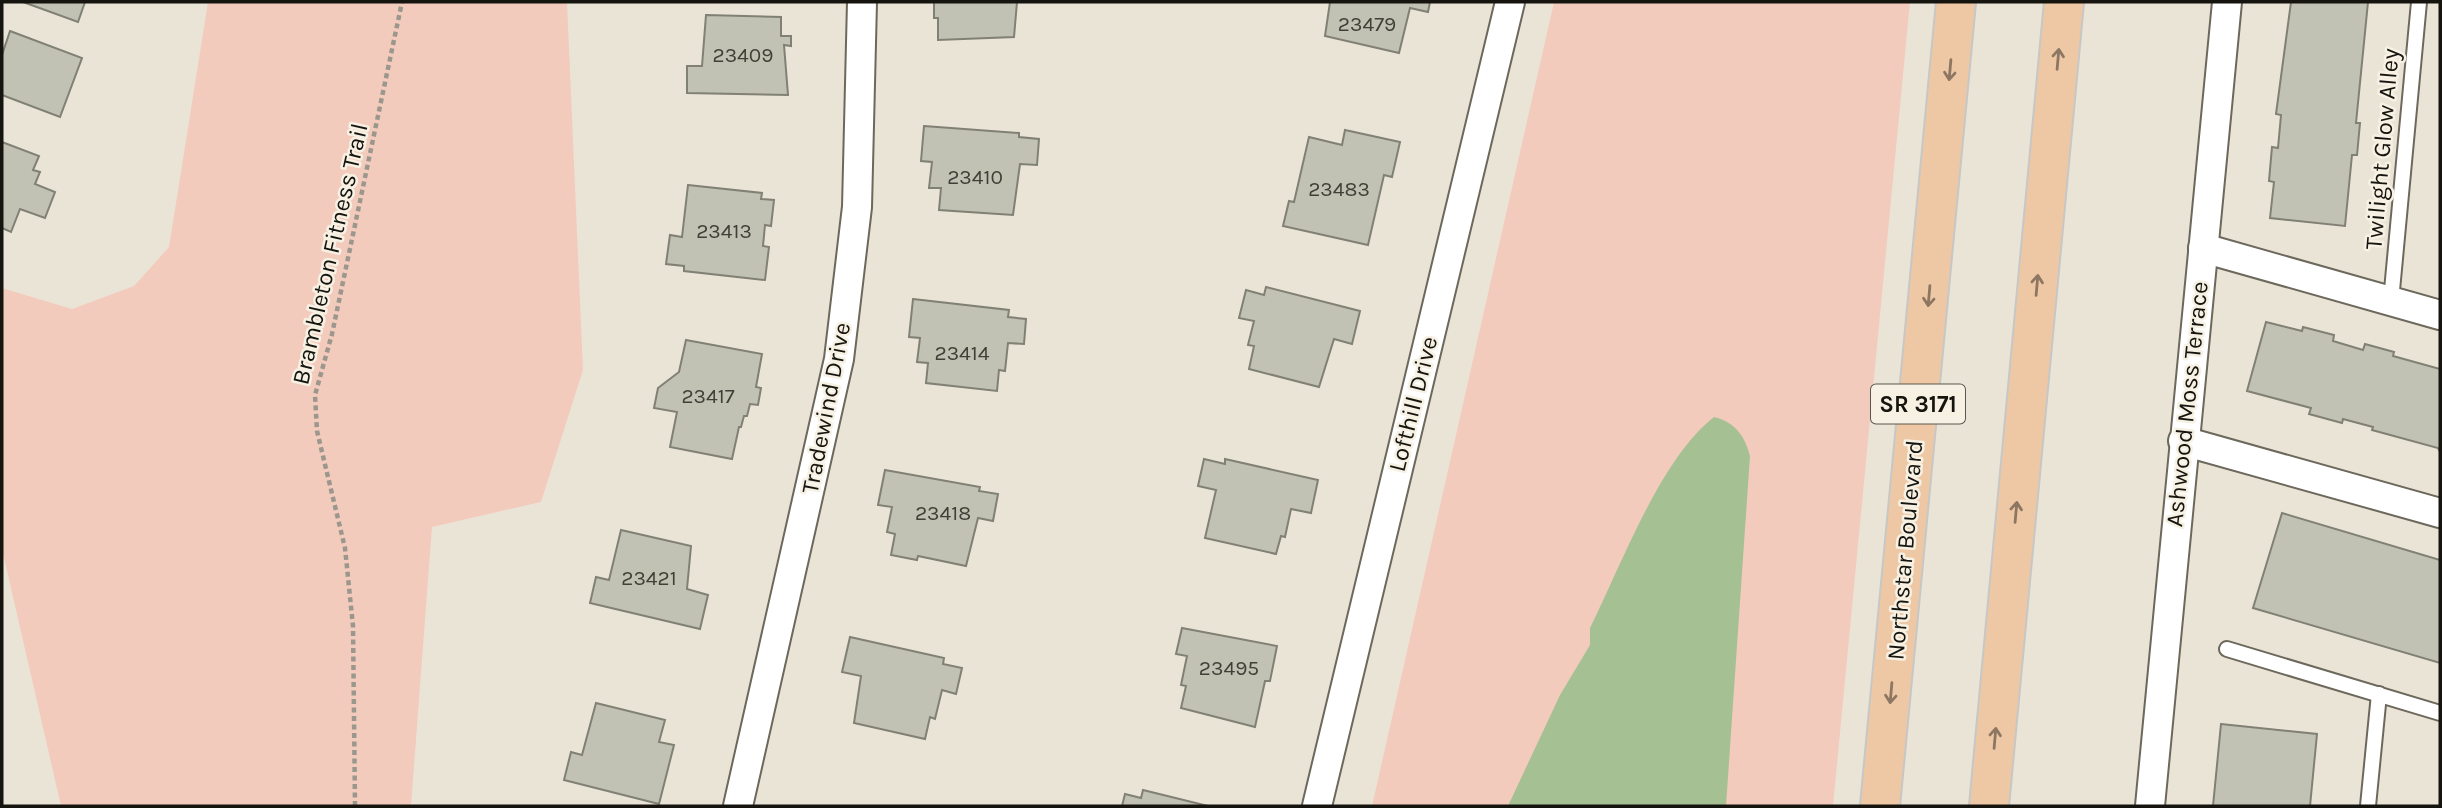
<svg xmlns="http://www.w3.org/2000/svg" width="2442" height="808" viewBox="0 0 2442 808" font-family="Karla,sans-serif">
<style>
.green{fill:#f3cbbc}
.water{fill:#a5c093}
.building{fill:#c1c2b4;stroke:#808074;stroke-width:2}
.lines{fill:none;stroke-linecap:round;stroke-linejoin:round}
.lane-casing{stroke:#6d685c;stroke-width:18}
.street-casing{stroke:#6d685c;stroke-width:32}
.primary-casing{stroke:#c7c7c5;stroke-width:42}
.path{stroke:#9c978d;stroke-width:4.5;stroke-dasharray:5 3.5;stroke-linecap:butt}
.lane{stroke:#fff;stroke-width:14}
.street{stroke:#fff;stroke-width:28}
.primary{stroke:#eec8a5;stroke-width:38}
.oneway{stroke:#8d7762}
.labels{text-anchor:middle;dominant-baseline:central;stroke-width:5;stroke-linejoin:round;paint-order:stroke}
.number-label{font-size:21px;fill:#414038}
.shield{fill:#f7f1e4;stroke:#5a564f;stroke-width:2}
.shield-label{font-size:23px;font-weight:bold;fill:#16140f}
.street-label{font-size:24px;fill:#16140f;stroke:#f7f1e4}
</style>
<rect width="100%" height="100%" fill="#eae4d7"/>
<g class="green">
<polygon points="208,2 567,2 583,370 541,502 432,527 411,806 61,806 2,549 2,288 72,309 134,286 169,247"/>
<polygon points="1554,2 1910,2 1833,806 1372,806"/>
</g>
<path class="water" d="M1714,417C1735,422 1745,436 1750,456L1726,806H1508L1560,695L1590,645V628C1621,566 1660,459 1714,417Z"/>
<g class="building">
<polygon points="23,2 85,2 78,22"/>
<polygon points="934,2 1017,2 1014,37 938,40 938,18 934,18"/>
<polygon points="1330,2 1430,2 1428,12 1410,8 1399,53 1325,36"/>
<polygon points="2291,2 2368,2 2356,123 2360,123 2357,155 2352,155 2345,226 2270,218 2274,182 2269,181 2272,147 2278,148 2281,115 2276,114"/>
<polygon points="706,15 781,17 781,36 791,36 791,46 784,45 788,95 687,93 687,66 702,66"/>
<polygon points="10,31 82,58 60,117 2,95 2,55"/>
<polygon points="924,126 1019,133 1019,137 1039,139 1037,165 1020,164 1013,215 939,210 941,188 929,188 932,162 921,161"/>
<polygon points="1345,130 1400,142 1392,177 1384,175 1368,245 1283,226 1289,201 1294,202 1309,137 1342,145"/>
<polygon points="2,142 39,156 33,170 40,172 35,184 55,192 45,218 20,209 11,232 2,228"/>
<polygon points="688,185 762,193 761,199 774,200 771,226 765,225 763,246 769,247 765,280 684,271 684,266 666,264 670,235 682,237"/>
<polygon points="1266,287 1360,311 1352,344 1334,339 1319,387 1249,369 1254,346 1248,345 1254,321 1239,318 1246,290 1264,295"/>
<polygon points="913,299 1009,310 1008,317 1026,319 1024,344 1008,343 1005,371 999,370 997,391 926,383 928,363 917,362 920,338 909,337"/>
<polygon points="2266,322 2302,331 2303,327 2334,335 2333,341 2363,350 2365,344 2394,352 2393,356 2440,369 2440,452 2438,448 2372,430 2373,427 2343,419 2342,423 2309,414 2311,408 2247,391"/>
<polygon points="686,340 762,354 756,387 761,388 758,405 750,404 747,416 744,416 741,427 739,427 732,459 670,447 677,412 654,408 658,388 679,372"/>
<polygon points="1204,459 1225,464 1225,459 1318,480 1311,513 1291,509 1285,537 1281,536 1276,554 1205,538 1216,490 1198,486"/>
<polygon points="885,470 980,487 979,491 998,494 993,521 978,518 966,566 918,556 917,560 891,555 895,534 887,532 892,507 878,505"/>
<polygon points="2282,513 2440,560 2440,663 2253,608"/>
<polygon points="621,530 691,546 687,589 708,595 700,629 590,603 596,577 609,580"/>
<polygon points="1182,628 1277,646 1270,681 1265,681 1255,727 1181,708 1186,686 1181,685 1187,656 1176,654"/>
<polygon points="850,637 944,658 943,664 962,668 956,694 942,690 935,719 930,717 925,739 854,723 861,676 842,672"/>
<polygon points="596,703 665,720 659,742 674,745 659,804 564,780 571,752 582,755"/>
<polygon points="2221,724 2317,734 2310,806 2213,806"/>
<polygon points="1143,790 1208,806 1122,806 1125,794 1141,798"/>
</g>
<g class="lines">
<defs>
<g id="lane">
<polyline points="2391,301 2419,2"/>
<polyline points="2227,649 2440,713"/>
<polyline points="2368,806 2379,694"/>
</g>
<g id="street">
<polyline points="2203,248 2440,315"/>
<polyline points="2183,441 2440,513"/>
<polyline points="738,806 839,359 857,207 862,2"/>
<polyline points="1317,806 1510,2"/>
<polyline points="2150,806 2227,2"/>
</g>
<g id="primary">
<polyline points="1880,806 1956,2"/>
<polyline points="1989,806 2064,2"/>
</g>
</defs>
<use href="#lane" class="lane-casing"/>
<use href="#street" class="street-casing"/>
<use href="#primary" class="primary-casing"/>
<polyline class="path" points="355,806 353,626 345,548 317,431 315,395 332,334 402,2"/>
<use href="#lane" class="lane"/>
<use href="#street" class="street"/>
<use href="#primary" class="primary"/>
</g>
<defs><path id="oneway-shaft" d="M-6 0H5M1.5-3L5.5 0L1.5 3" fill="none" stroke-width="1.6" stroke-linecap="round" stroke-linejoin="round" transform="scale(1.75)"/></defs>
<g class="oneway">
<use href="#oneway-shaft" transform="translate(2058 59) rotate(-85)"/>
<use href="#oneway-shaft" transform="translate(1950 70) rotate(95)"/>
<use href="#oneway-shaft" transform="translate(2037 285) rotate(-85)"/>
<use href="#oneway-shaft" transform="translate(1929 296) rotate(95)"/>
<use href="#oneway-shaft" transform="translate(2016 512) rotate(-85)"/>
<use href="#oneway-shaft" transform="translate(1891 693) rotate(95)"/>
<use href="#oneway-shaft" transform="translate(1995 738) rotate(-85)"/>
</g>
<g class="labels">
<g class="number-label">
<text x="1367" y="24">23479</text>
<text x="743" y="55">23409</text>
<text x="975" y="177">23410</text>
<text x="1339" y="189">23483</text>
<text x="724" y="231">23413</text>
<text x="962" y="353">23414</text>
<text x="708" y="396">23417</text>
<text x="943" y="513">23418</text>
<text x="649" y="578">23421</text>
<text x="1229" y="668">23495</text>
</g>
<rect class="shield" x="1871" y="384.5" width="94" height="39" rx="5"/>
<g class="shield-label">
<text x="1918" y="404">SR 3171</text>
</g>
<g class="street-label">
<text transform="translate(2382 149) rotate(-85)">Twilight Glow Alley</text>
<text transform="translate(330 254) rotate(-77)">Brambleton Fitness Trail</text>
<text transform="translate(1413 404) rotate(-76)">Lofthill Drive</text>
<text transform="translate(2187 404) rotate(-84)">Ashwood Moss Terrace</text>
<text transform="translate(826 408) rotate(-79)">Tradewind Drive</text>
<text transform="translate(1905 550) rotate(-85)">Northstar Boulevard</text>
</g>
</g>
<rect width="2442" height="808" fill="none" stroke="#16140f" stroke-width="7"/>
</svg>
